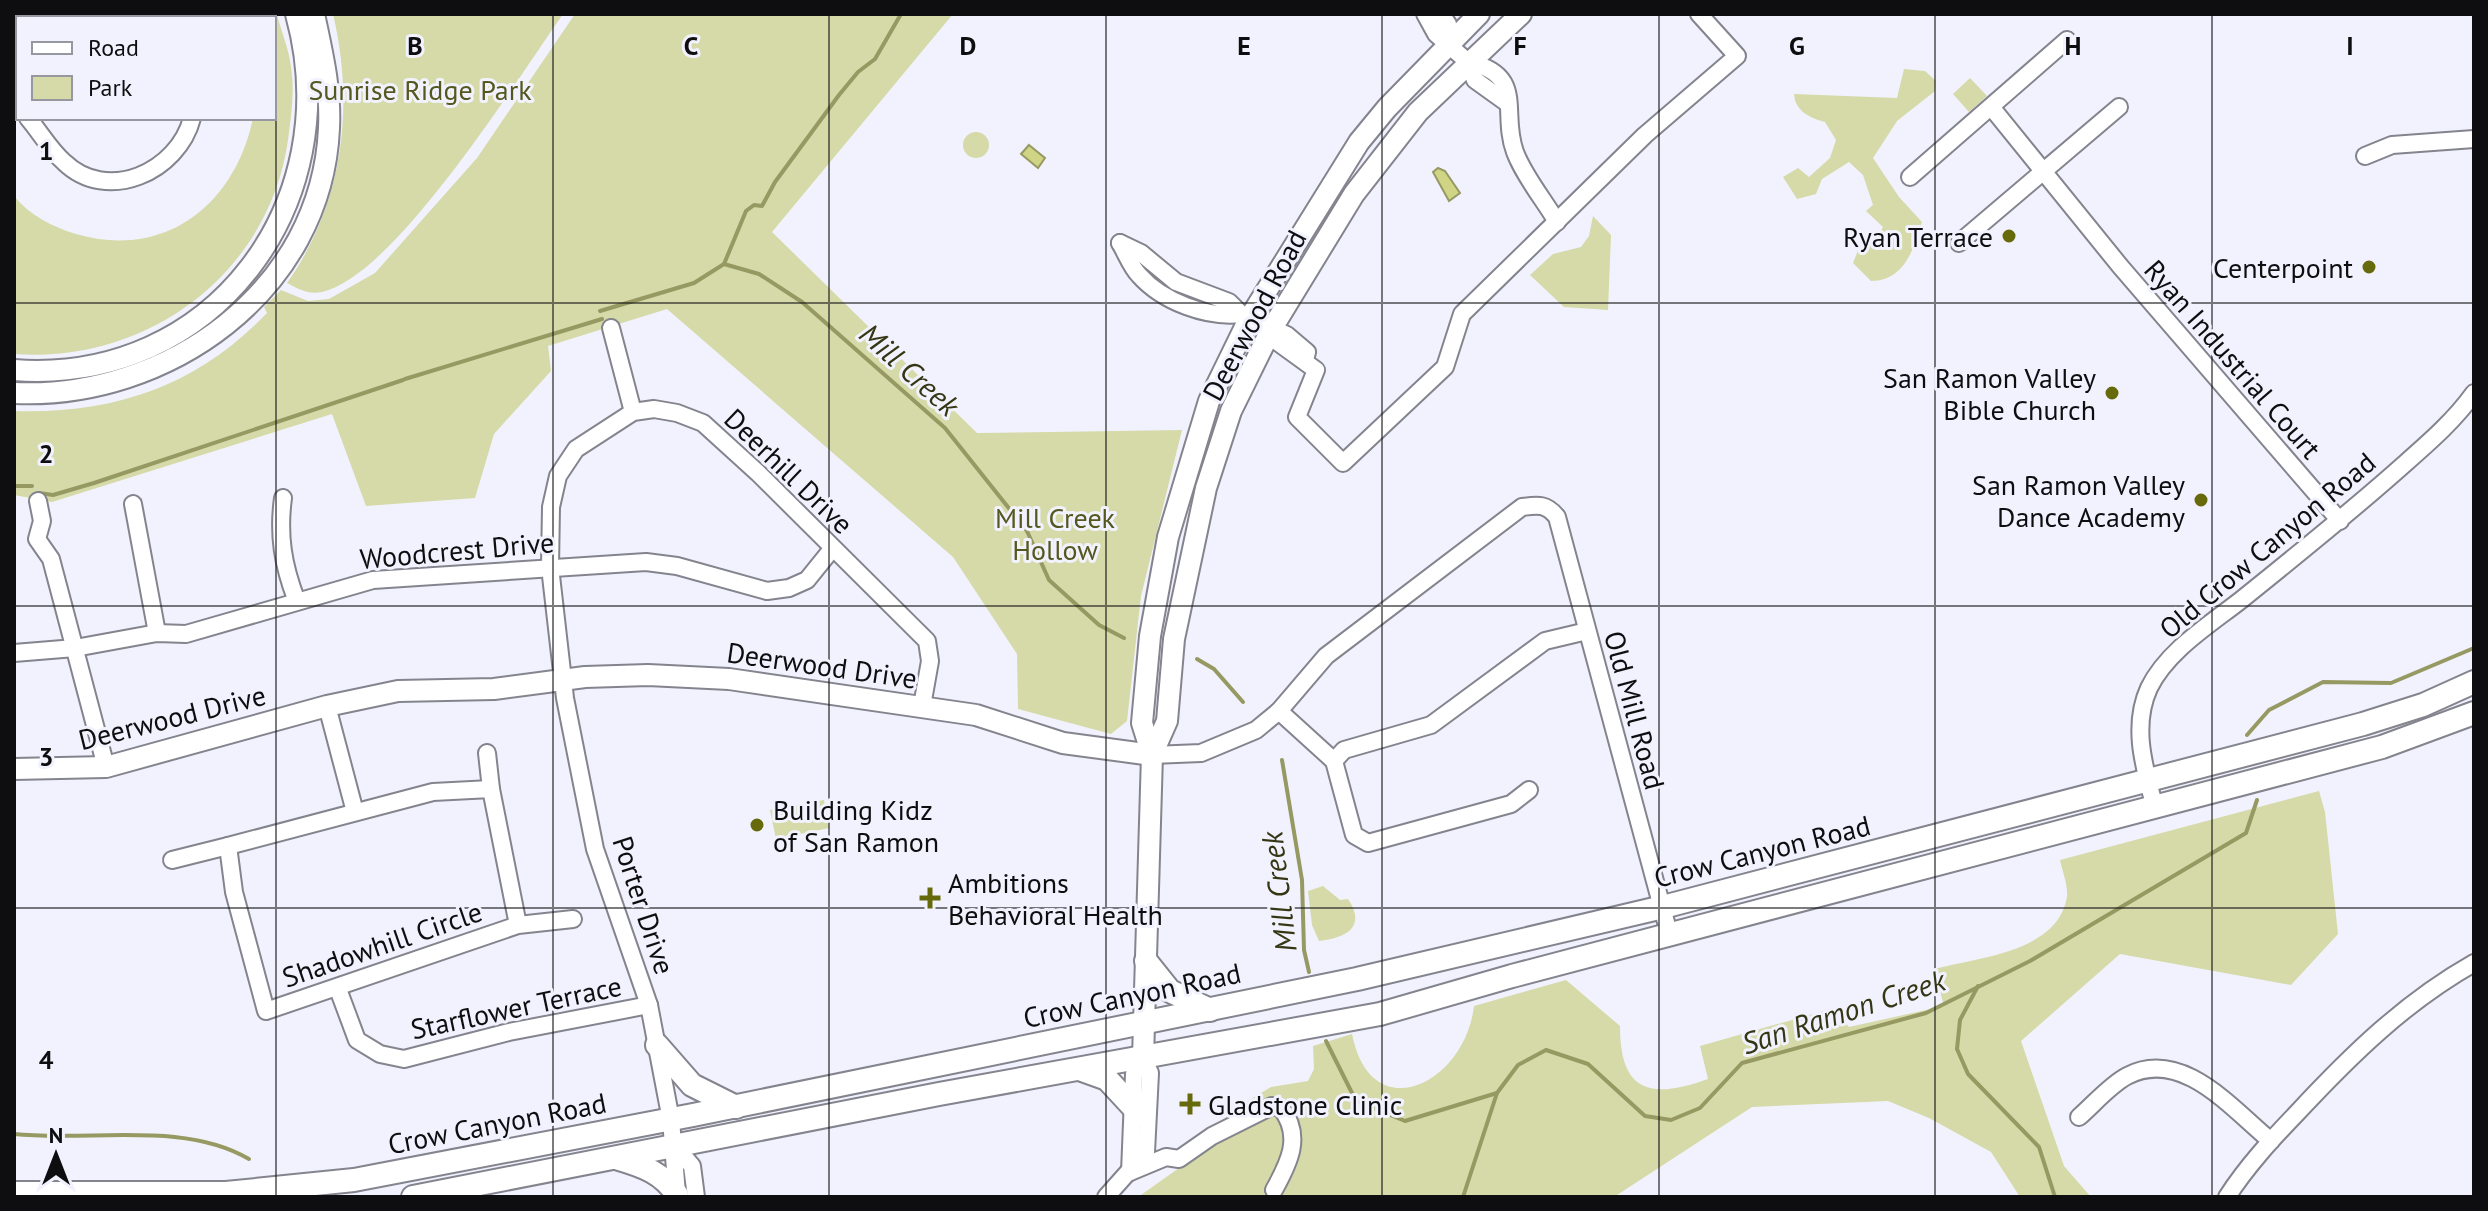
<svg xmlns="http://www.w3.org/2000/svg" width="2488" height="1211" viewBox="0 0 2488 1211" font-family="'PT Sans',sans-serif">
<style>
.green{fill:#d5daa8}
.water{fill:#d0d585;stroke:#969962;stroke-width:2}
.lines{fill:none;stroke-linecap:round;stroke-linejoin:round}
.stream{stroke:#969962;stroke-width:4}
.minor-casing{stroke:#84848e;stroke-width:20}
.tertiary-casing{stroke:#84848e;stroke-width:24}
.secondary-casing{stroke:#84848e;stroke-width:26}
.minor{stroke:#fff;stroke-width:16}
.tertiary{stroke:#fff;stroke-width:20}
.secondary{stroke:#fff;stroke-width:22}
.grid{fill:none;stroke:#0e0e11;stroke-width:2;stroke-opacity:0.55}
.poi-dot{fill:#676a0a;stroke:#f2f2fe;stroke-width:3}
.labels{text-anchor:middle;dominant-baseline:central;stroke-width:6;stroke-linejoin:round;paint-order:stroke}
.park-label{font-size:28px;fill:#55581e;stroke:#f2f2fe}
.poi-label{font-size:28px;fill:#0e0e11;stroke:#f2f2fe;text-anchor:end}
.street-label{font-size:28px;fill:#0e0e11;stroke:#f2f2fe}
.water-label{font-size:30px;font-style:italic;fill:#353614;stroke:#f2f2fe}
.grid-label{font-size:26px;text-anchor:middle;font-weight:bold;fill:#0e0e11;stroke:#f2f2fe;stroke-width:6;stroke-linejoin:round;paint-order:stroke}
</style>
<rect width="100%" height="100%" fill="#f2f2fe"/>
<g class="green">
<path d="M264,14H277C281,31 289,49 291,67C295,91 291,116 288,140C269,274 147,364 14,354V196C29,215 53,227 76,234C165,260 235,205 253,118H274V18H264Z"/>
<path d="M333,14H563C518,78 395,276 322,292C309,295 298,289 287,283C343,204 355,107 333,14Z"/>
<path d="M575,14H953L772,232L977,433L1182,430L1141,596L1127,721L1111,734L1018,709L1017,654L953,557L667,309L548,346L551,371L494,434L475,498L366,506L332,414L52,502L14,495V411C115,414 197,386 267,313L264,307L281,290L308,301L329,299L375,273L477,158Z"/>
<path d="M1904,69L1925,71L1936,81L1935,91L1897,121L1873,158L1899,197L1922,222C1914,249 1904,281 1871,281L1853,263L1859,248L1876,242L1883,227L1866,211L1873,205L1863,175L1849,162L1822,179L1816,194L1797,199L1783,177L1798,168L1809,177L1830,158L1836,140L1825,122C1810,118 1795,111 1794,94L1897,98Z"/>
<polygon points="1970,78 1987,96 1969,112 1953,94"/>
<circle cx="976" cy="145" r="13"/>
<polygon points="1593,216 1611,235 1608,310 1564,307 1530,275 1553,254 1581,247 1589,236"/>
<path d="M2319,791L2325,812L2338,934L2291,985L2120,954L2021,1041L2064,1166L2091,1197H2020L1991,1152L1929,1118L1888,1101L1752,1107L1614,1197H1138L1189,1161L1203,1135L1249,1100L1271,1087L1308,1081L1314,1069L1313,1046L1352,1034C1371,1130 1465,1084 1474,1006L1566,980L1620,1026C1620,1092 1650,1100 1708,1079L1700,1046L1834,1008L1849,1027L1944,1006L1934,969C1979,957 2059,952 2067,896C2068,885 2062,870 2060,860Z"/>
<polygon points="824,800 829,828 776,839 770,810"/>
<path d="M1323,886L1340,900L1348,899C1367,927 1346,938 1319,941L1312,925L1308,891Z"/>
</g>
<g class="water">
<polygon points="1029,145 1045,158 1038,168 1021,154"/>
<polygon points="1438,168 1445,171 1460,193 1449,201 1433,172"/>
</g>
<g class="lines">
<g class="stream">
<polyline points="724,264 746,211 754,205 762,206 775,182 839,95 858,72 875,59 901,14"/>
<polyline points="600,311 694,283 724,264 759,274 802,302 945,428 1027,531 1049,580 1099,625 1124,638"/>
<polyline points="405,379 602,319"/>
<polyline points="14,486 32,486"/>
<polyline points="39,493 53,495 94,483 403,380"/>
<polyline points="1197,659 1214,669 1243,702"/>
<polyline points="2247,735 2269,710 2323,682 2391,683 2474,648"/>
<polyline points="1282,760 1302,880 1304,950 1309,972"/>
<polyline points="1978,986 1960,1020 1957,1049 1968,1074 2039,1147 2055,1197"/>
<polyline points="1326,1041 1356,1101 1405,1121 1497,1093"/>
<path d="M14,1134C88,1142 183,1120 249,1159"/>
<polyline points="1463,1197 1497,1093 1518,1065 1546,1050 1588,1064 1645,1116 1671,1120 1700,1108 1742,1063 1926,1013 2030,961 2246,833 2257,800"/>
</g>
<defs>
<g id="minor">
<polyline points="1425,14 1436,34 1468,62 1475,80 1507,103"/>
<polyline points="1441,14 1448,24 1449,43"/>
<polyline points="208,18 208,14"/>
<path d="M1468,62C1527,75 1500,112 1515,152C1524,176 1544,200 1557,222"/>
<polyline points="14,100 18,105"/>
<polyline points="1992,108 2120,266 2340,521"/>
<path d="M28,118C40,132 50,150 64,162C107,204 178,172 192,118"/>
<polyline points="2365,156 2392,145 2474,139"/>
<polyline points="1910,177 2067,40"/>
<polyline points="1120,243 1141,253 1176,282 1229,302 1241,314 1287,335 1307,352 1305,360"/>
<path d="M1120,243C1126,253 1131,267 1139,275C1163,302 1207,318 1241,314"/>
<polyline points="1959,243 2119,107"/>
<polyline points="611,328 633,412"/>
<polyline points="1276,333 1276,341 1316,370 1297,417 1343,463 1445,367 1462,314 1645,135 1737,56 1699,14"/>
<path d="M283,498C278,535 283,565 296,599"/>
<polyline points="38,501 42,521 37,539 51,559 106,767"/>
<polyline points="133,504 157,633"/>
<polyline points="14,653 75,648 157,633 186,634 373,580 646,562 677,566 767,591 789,588 807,580 832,549"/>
<polyline points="327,706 355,812"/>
<polyline points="1279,711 1334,761 1354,835 1368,843 1511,804 1529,790"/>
<polyline points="487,753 491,789"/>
<path d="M1152,755L1201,753L1256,730L1279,711L1326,656L1522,507C1537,505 1546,503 1557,517L1670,937"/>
<polyline points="1334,761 1344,750 1431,725 1545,641 1587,631"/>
<path d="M2155,808C2145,770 2131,727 2149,688C2167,651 2209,625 2241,600C2292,559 2343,518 2392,475C2421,449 2451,425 2474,393"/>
<polyline points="172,860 228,846"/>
<polyline points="518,925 491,789 433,792 228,846 234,892 266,1011 518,925 573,919"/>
<polyline points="338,989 357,1040 380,1054 404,1059 509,1032 649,1005"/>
<path d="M2079,1117C2094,1104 2110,1085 2127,1076C2182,1047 2232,1109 2271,1141"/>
<polyline points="675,1146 692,1166 696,1197"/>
<path d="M1130,1172L1166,1157L1179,1159L1212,1136L1272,1106L1281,1108C1303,1136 1289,1163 1274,1190"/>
<polyline points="1130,1172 1134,1074 1143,1058"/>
<polyline points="677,1194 671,1120 649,1005 595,849 565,698 550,567 551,507 558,476 576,449 633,412 654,409 677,413 703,423 758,473 927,641 930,661 922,706"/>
<polyline points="1106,1197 1146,1152 1150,1073 1143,1058"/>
<path d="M2227,1197C2247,1166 2272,1139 2297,1113C2351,1055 2405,1002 2474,963"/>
</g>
<g id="tertiary">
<path d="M14,370C214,385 348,202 296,14"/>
<path d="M14,393C167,400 322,291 329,128C331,88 322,52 314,14"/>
<polyline points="1152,755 1167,721 1174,639 1206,488 1231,411 1271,330 1354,194 1418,112 1521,14"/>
<polyline points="14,769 106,767 327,706 398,691 494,689 585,677 648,675 729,679 976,715 1063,743 1152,755"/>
<polyline points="1143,1058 1152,755 1142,723 1150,636 1168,537 1209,401 1249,319 1359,142 1387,108 1479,14"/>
</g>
<g id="secondary">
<polyline points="1146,961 1170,991 1210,1010"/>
<polyline points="657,1045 692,1085 736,1107"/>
<polyline points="1082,1070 1107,1079 1133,1107"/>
<path d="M619,1159C643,1166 663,1173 677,1195"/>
<polyline points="14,1193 226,1193 354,1180 693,1115 1357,979 1663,907 2363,724 2423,705 2474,682"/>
<polyline points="413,1197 939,1094 1380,1014 1512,976 2382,747 2474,713"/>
</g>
</defs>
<use href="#minor" class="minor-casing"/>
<use href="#tertiary" class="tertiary-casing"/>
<use href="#secondary" class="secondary-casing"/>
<use href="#minor" class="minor"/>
<use href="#tertiary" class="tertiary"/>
<use href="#secondary" class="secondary"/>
</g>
<path class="grid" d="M276,14V1197M553,14V1197M829,14V1197M1106,14V1197M1382,14V1197M1659,14V1197M1935,14V1197M2212,14V1197M14,303H2474M14,606H2474M14,908H2474"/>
<g class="poi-dot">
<circle cx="2009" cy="236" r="8"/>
<circle cx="2369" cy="267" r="8"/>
<circle cx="2112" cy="393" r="8"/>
<circle cx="2201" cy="500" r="8"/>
<circle cx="757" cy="825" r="8"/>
<path d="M926 886h8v8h8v8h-8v8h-8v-8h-8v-8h8z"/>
<path d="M1186 1092h8v8h8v8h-8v8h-8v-8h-8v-8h8z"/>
</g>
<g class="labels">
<g class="park-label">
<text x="420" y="89">Sunrise Ridge Park</text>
<text x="1055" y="517">Mill Creek<tspan x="1055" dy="32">Hollow</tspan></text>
</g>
<g class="poi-label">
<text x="1993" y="236">Ryan Terrace</text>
<text x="2353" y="267">Centerpoint</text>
<text x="2096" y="377">San Ramon Valley<tspan x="2096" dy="32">Bible Church</tspan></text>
<text x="2185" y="484">San Ramon Valley<tspan x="2185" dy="32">Dance Academy</tspan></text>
<text x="773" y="809" text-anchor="start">Building Kidz<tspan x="773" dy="32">of San Ramon</tspan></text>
<text x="948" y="882" text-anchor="start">Ambitions<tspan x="948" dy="32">Behavioral Health</tspan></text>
<text x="1208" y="1104" text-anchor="start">Gladstone Clinic</text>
</g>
<g class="street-label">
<text transform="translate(1254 315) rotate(-62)">Deerwood Road</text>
<text transform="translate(2233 359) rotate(49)">Ryan Industrial Court</text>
<text transform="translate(789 471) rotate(44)">Deerhill Drive</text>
<text transform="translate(2267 545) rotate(-40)">Old Crow Canyon Road</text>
<text transform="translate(457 550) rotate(-5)">Woodcrest Drive</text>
<text transform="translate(822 665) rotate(8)">Deerwood Drive</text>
<text transform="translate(1635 710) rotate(75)">Old Mill Road</text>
<text transform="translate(172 717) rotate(-14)">Deerwood Drive</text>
<text transform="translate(1762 851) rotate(-14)">Crow Canyon Road</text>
<text transform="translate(644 905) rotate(72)">Porter Drive</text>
<text transform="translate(382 944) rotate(-19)">Shadowhill Circle</text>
<text transform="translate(1132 995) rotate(-12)">Crow Canyon Road</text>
<text transform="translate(516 1007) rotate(-12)">Starflower Terrace</text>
<text transform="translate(497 1123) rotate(-11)">Crow Canyon Road</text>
</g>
<g class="water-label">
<text transform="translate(910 369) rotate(42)">Mill Creek</text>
<text transform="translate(1278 892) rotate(-97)">Mill Creek</text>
<text transform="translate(1843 1011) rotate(-18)">San Ramon Creek</text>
</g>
</g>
<g class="grid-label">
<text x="415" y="55">B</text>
<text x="691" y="55">C</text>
<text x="968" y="55">D</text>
<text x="1244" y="55">E</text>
<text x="1520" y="55">F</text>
<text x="1797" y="55">G</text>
<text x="2073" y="55">H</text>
<text x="2350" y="55">I</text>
<text x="46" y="160">1</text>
<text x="46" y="463">2</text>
<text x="46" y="766">3</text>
<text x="46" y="1069">4</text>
</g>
<rect width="2488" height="1211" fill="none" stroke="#0e0e11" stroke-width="32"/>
<rect x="16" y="16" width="260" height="104" fill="#f2f2fe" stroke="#97979f" stroke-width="2"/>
<rect x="32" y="42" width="40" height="12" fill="#ffffff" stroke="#97979f" stroke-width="2"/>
<text x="88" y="56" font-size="24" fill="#0e0e11">Road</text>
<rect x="32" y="76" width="40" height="24" fill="#d5daa8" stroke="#97979f" stroke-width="2"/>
<text x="88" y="96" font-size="24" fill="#0e0e11">Park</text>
<g transform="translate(56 1155)" stroke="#f2f2fe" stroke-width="6" paint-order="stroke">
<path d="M0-6L14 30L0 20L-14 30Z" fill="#0e0e11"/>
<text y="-12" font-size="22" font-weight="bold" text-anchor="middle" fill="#0e0e11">N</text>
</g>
</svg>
